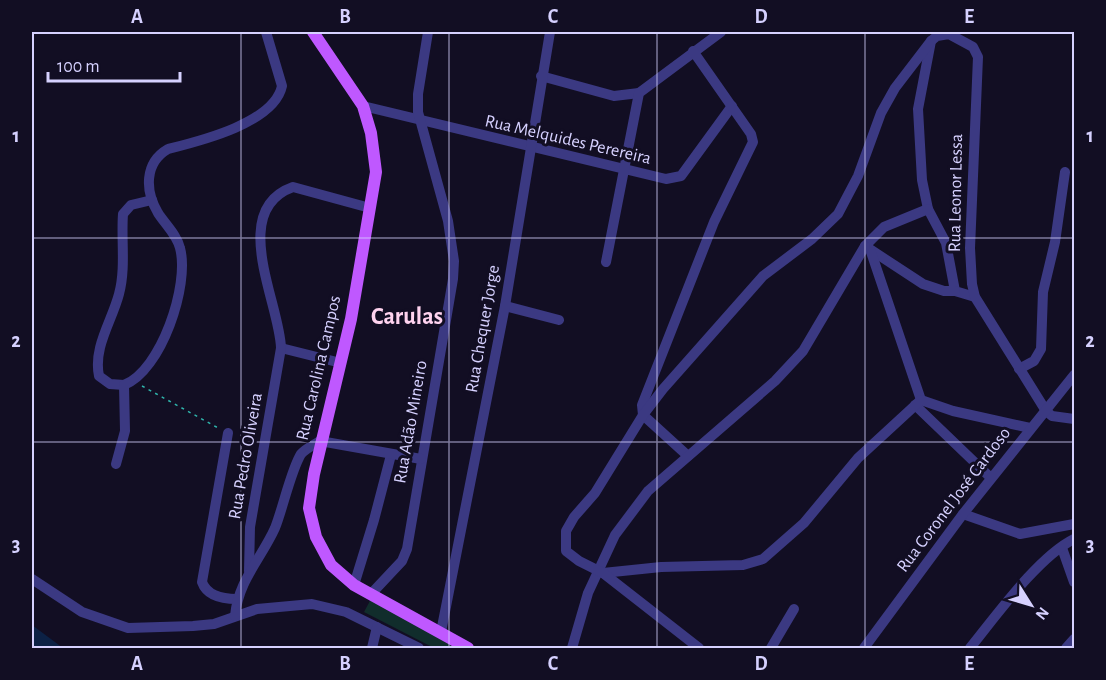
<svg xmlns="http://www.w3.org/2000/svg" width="1106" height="680" viewBox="0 0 1106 680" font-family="'Alegreya Sans',sans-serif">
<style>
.green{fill:#112d2c}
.water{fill:#0c2145}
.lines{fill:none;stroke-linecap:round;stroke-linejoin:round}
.path{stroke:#2fb5ac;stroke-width:1.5;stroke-dasharray:3 4.5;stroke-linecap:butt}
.minor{stroke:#3b3982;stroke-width:10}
.major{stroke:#bf58ff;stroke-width:12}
.grid{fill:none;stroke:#d6d1ff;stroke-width:1.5;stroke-opacity:0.55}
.labels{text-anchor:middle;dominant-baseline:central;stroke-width:6;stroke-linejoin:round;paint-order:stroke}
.street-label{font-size:18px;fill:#d6d1ff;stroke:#120e23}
.district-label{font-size:24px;font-weight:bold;fill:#ffd3ef;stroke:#120e23}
.neatline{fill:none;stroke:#d6d1ff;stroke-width:2}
.grid-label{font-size:20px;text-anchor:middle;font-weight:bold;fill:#d6d1ff}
</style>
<rect width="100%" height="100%" fill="#120e23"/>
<polygon class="green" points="371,599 456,648 434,648 364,612"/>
<polygon class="water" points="32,625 63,648 32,648"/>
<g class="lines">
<polyline class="path" points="142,386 220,429"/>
<g class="minor">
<polyline points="931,41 918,109 922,180 928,209 946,243 955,291 975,297"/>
<polyline points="541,76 614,96 639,93"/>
<polyline points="363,106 666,179 681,176 732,106"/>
<polyline points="928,209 884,227 865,246 923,284 944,291 955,291"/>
<polyline points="871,252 921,400"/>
<polyline points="606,262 639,93 721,32"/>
<polyline points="505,306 559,320"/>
<polyline points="281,348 341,363"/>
<polyline points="1019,369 1034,361 1041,349 1043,292 1055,242 1065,172"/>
<path d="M124,385L110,384L99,376C93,347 112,321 119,294C126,268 121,240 123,214L131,205L152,200"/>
<polyline points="915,405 991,478"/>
<path d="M228,433L202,582C207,596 223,599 237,599"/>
<polyline points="688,456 643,415 642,405 714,222 753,142 751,134 693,51"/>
<path d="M116,464L125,431L124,385C161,371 190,285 180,248C177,235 165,224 158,213C145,191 144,163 168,149C200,141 274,123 282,86L266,32"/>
<polyline points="963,514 1020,534 1074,524"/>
<polyline points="1062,548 1074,582"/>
<path d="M249,571L250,527L281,348C280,304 228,210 293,187L370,208"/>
<polyline points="603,573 661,567 743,565 763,559 804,523 858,458 921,400 953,411 1030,428"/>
<polyline points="32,579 82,612 128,628 193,626 214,624 257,609 312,604 346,612 419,648"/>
<polyline points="354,585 374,520 391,455"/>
<polyline points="371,594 402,561 407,549 453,279 454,261 448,221 418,112 418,94 428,32"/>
<path d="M235,616C238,581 261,559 275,528C283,508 291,470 301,454C306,448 314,445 320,441L421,459"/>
<polyline points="441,632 505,306 550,32"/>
<polyline points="372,648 377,627"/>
<polyline points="572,648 588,593 615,535 648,491 775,381 803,351 865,246"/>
<polyline points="699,648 603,573 579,561 566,551 566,531 574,517 595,493 643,415 663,389 763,276 812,239 838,214 858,176 881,113 895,88 931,41 937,36 949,34 973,47 978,57 970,248 972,284 975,297 1046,411 1052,416 1074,419"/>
<polyline points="771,648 794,609"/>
<polyline points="864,648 963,514 1074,375"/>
<path d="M970,648C996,616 1038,557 1074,539"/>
<polyline points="1066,648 1074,639"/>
</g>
<polyline class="major" points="313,32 363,106 371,133 376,172 351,319 314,474 309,508 316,537 331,565 354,585 468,648"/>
</g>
<path class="grid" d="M241,32V648M449,32V648M657,32V648M865,32V648M32,238H1074M32,442H1074"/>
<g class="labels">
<g class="street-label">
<text transform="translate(568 140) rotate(13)">Rua Melquides Perereira</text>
<text transform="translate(956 193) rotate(-89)">Rua Leonor Lessa</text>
<text transform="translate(483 329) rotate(-80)">Rua Chequer Jorge</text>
<text transform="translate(319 368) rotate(-77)">Rua Carolina Campos</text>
<text transform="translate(411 422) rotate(-80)">Rua Adão Mineiro</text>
<text transform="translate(246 456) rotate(-80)">Rua Pedro Oliveira</text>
<text transform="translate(954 500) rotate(-53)">Rua Coronel José Cardoso</text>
</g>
<g class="district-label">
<text x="407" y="317">Carulas</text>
</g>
</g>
<rect width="1106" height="680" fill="none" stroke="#120e23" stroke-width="66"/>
<g transform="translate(1031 605) rotate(127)" stroke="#120e23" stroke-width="4.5" paint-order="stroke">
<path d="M0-4.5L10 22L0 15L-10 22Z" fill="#d6d1ff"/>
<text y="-9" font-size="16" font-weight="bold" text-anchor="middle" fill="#d6d1ff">N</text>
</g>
<path d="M48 72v9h132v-9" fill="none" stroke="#d6d1ff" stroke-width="3"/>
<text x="57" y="72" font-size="18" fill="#d6d1ff" stroke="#120e23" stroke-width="4.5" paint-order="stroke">100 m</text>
<rect x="33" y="33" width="1040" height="614" class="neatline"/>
<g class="grid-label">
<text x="137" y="23">A</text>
<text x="345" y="23">B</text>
<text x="553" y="23">C</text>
<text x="761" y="23">D</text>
<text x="969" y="23">E</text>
<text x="16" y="142">1</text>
<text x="1090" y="142">1</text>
<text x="16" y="347">2</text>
<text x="1090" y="347">2</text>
<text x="16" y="551">3</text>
<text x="1090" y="551">3</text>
<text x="137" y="670">A</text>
<text x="345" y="670">B</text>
<text x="553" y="670">C</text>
<text x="761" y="670">D</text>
<text x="969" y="670">E</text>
</g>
</svg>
